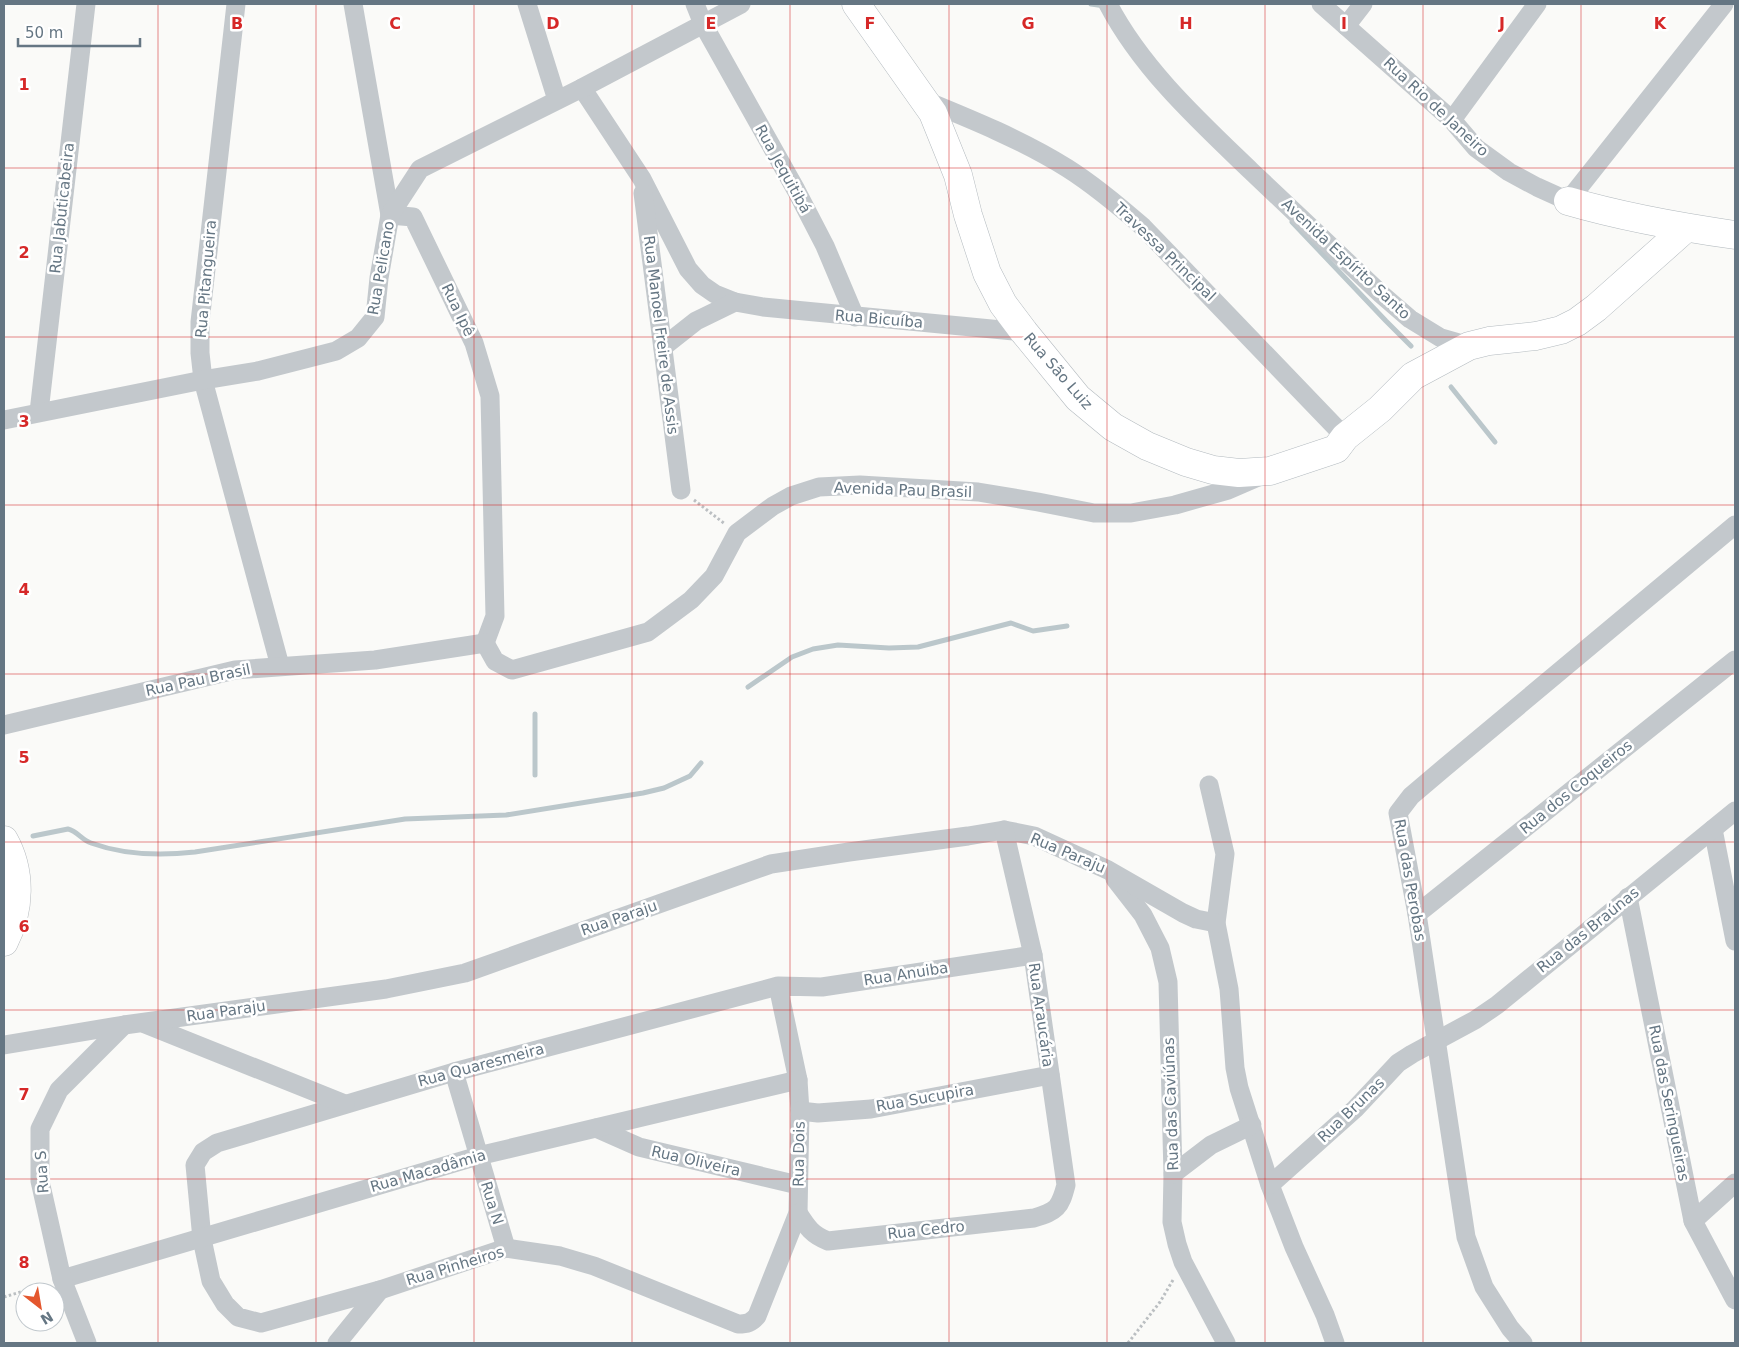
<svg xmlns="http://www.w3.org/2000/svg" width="1739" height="1347" viewBox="0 0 1739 1347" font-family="'DejaVu Sans',sans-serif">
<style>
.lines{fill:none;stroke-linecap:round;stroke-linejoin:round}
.stream{stroke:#bbc7cb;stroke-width:5}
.secondary-casing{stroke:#b3babf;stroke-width:29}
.primary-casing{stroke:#b5babe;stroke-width:29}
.path{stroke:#bbbfc2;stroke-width:3;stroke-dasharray:2.5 2.5;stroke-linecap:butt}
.street{stroke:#c3c8cc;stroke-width:19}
.secondary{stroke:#fff;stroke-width:28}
.primary{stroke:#fff;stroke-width:28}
.grid{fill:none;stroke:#d62828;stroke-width:1;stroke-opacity:0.55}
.labels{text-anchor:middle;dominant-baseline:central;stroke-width:5;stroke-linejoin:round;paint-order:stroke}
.street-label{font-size:15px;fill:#657683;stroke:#fff}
.grid-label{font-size:16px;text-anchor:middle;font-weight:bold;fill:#d62828;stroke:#fff;stroke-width:5;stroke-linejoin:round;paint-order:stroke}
</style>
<rect width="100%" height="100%" fill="#fafaf8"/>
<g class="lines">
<g class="stream">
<polyline points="1091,4 1105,6"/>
<polyline points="1292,222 1386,321 1411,346"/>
<polyline points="1451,387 1495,442"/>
<polyline points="748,687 792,657 813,649 838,645 889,648 918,647 1011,623 1033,631 1067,626"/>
<polyline points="535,714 535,775"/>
<path d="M33,836L68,829C77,831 82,840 91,843C124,855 160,856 195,852L405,819L506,815L643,793L664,788L690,776L701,763"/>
</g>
<defs>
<g id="secondary">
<polyline points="856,4 933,113 958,175 968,215 987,273 1003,304 1024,332 1078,398 1113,427 1147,446 1186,462 1213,470 1239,473 1270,471 1336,449 1345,437 1380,409 1413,376 1469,346 1489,341 1536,336 1561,330 1577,322 1596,308 1686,228"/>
<path d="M1568,201C1623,217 1679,227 1735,235"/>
</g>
<path id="primary" d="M4,840C22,872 20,911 4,942"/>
</defs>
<use href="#secondary" class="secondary-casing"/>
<use href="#primary" class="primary-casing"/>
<g class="path">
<polyline points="694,500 725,524"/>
<polyline points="4,1297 47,1284"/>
<polyline points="1128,1343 1160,1302 1173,1280"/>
</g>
<g class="street">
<polyline points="236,4 200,322 200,353 203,380 280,666"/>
<polyline points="353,4 390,215"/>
<polyline points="527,4 557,100"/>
<polyline points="695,4 703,24 796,190 825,246 855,317"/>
<path d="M1108,4C1142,69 1199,121 1251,171C1294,212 1338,253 1381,294L1410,319L1441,338L1469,346"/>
<polyline points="1321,4 1452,120 1476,148 1509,172 1537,187 1568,201 1724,4"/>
<polyline points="1346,26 1363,4"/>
<polyline points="582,88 642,179 688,269 702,285 715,294 735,302 763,307 1024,332"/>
<path d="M924,100C973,120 1022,140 1067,168C1094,185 1119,206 1143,227L1345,437"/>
<polyline points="1452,120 1537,4"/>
<polyline points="643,193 681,490"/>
<polyline points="390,215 413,217 474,343 490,396 495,616 485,643"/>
<polyline points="663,347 696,321 735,302"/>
<polyline points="39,412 86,4"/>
<polyline points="4,420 203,380 258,371 336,351 358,338 375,317 379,278 390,215 420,169 582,88 741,4"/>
<polyline points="485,643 495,661 512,670 648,632 691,600 714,576 737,533 773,506 791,496 819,487 860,485 978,492 1038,502 1094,513 1131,513 1175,505 1228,490 1258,477"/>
<polyline points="4,725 235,670 375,660 485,643"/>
<polyline points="1209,785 1225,854 1216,923 1229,989 1235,1068 1239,1088 1270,1185 1294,1247 1325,1315 1335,1343"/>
<polyline points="1713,829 1735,941"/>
<polyline points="1115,879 1143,915 1160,948 1168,982 1173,1174 1172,1222 1177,1244 1183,1262 1226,1343"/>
<polyline points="1628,897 1693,1221 1735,1300"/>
<polyline points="1417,914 1735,660"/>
<path d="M778,986L798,1080L800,1111L798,1213L757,1316C751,1323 747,1324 738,1324L594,1266L560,1256L506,1248L380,1290L261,1323L238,1317L225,1304L211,1281L202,1239L195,1165L203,1152L217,1143L454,1072L778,986L822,987L1033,955"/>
<polyline points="145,1024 345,1104"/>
<polyline points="4,1045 124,1025 386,989 465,973 771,864 849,852 968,836 1004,830 1034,836 1108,870 1183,913 1196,919 1216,923"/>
<polyline points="454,1072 506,1248"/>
<polyline points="800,1111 818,1113 871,1109 1050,1075"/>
<polyline points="596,1128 639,1147 798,1185"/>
<polyline points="1173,1174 1211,1145 1252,1125"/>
<polyline points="1270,1185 1355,1109 1398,1063 1412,1054 1475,1020 1497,1005 1735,811"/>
<path d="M798,1213C807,1227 812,1235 828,1241L1034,1218C1057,1211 1060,1208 1066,1185L1033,955L1004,830"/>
<polyline points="1693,1221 1735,1183"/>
<polyline points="62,1279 478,1156 798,1080"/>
<polyline points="87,1343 62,1279 40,1181 40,1129 59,1090 124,1025"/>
<polyline points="337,1343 380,1290"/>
<polyline points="1523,1343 1510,1328 1484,1287 1466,1237 1417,914 1398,813 1411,796 1444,768 1735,525"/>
</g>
<use href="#secondary" class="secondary"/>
<use href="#primary" class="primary"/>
</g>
<path class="grid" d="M158,4V1343M316,4V1343M474,4V1343M632,4V1343M790,4V1343M949,4V1343M1107,4V1343M1265,4V1343M1423,4V1343M1581,4V1343M4,168H1735M4,337H1735M4,505H1735M4,674H1735M4,842H1735M4,1010H1735M4,1179H1735"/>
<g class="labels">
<g class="street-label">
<text transform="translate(1436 107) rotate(43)">Rua Rio de Janeiro</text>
<text transform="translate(783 169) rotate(61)">Rua Jequitibá</text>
<text transform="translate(62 208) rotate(-84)">Rua Jabuticabeira</text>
<text transform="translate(1165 252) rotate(44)">Travessa Principal</text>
<text transform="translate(1346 259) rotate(43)">Avenida Espírito Santo</text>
<text transform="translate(381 268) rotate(-80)">Rua Pelicano</text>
<text transform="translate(206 279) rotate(-85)">Rua Pitangueira</text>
<text transform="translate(458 310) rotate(64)">Rua Ipê</text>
<text transform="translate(879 319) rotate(5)">Rua Bicuíba</text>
<text transform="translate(661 335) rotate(83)">Rua Manoel Freire de Assis</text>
<text transform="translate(1058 371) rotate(49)">Rua São Luiz</text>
<text transform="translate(903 490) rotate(2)">Avenida Pau Brasil</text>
<text transform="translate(198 680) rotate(-12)">Rua Pau Brasil</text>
<text transform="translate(1576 787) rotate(-39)">Rua dos Coqueiros</text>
<text transform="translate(1068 853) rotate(23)">Rua Paraju</text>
<text transform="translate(1410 880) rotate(80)">Rua das Perobas</text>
<text transform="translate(619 918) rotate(-19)">Rua Paraju</text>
<text transform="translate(1588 930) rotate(-39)">Rua das Braúnas</text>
<text transform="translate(906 974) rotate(-9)">Rua Anuiba</text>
<text transform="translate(226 1011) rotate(-8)">Rua Paraju</text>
<text transform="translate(1041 1015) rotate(82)">Rua Araucária</text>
<text transform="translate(481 1065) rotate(-15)">Rua Quaresmeira</text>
<text transform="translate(925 1098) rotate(-10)">Rua Sucupira</text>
<text transform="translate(1669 1103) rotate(79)">Rua das Seringueiras</text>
<text transform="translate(1171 1104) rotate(-92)">Rua das Caviúnas</text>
<text transform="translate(1351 1110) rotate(-44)">Rua Brunas</text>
<text transform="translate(799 1154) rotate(-89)">Rua Dois</text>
<text transform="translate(696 1161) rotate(13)">Rua Oliveira</text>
<text transform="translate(428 1171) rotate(-16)">Rua Macadâmia</text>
<text transform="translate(42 1172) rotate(-94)">Rua S</text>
<text transform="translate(492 1203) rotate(73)">Rua N</text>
<text transform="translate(926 1230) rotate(-6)">Rua Cedro</text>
<text transform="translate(455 1266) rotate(-17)">Rua Pinheiros</text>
</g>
</g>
<g class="grid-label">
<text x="237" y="29">B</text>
<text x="395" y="29">C</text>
<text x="553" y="29">D</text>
<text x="711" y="29">E</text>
<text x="870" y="29">F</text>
<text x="1028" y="29">G</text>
<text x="1186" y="29">H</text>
<text x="1344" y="29">I</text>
<text x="1502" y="29">J</text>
<text x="1660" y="29">K</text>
<text x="24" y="90">1</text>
<text x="24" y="258">2</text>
<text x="24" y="427">3</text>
<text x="24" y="595">4</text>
<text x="24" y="763">5</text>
<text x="24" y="932">6</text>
<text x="24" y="1100">7</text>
<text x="24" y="1268">8</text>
</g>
<rect width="1739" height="1347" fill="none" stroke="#657683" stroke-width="10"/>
<g transform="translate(40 1307) rotate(149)"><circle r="24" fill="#ffffff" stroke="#c1c8cd"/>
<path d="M0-4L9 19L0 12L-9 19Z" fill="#e4572e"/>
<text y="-8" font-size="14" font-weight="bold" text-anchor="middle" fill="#657683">N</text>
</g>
<path d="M18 38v8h122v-8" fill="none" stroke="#657683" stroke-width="2.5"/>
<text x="25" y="38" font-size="15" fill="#657683" stroke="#ffffff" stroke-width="4" paint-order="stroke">50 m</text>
</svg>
